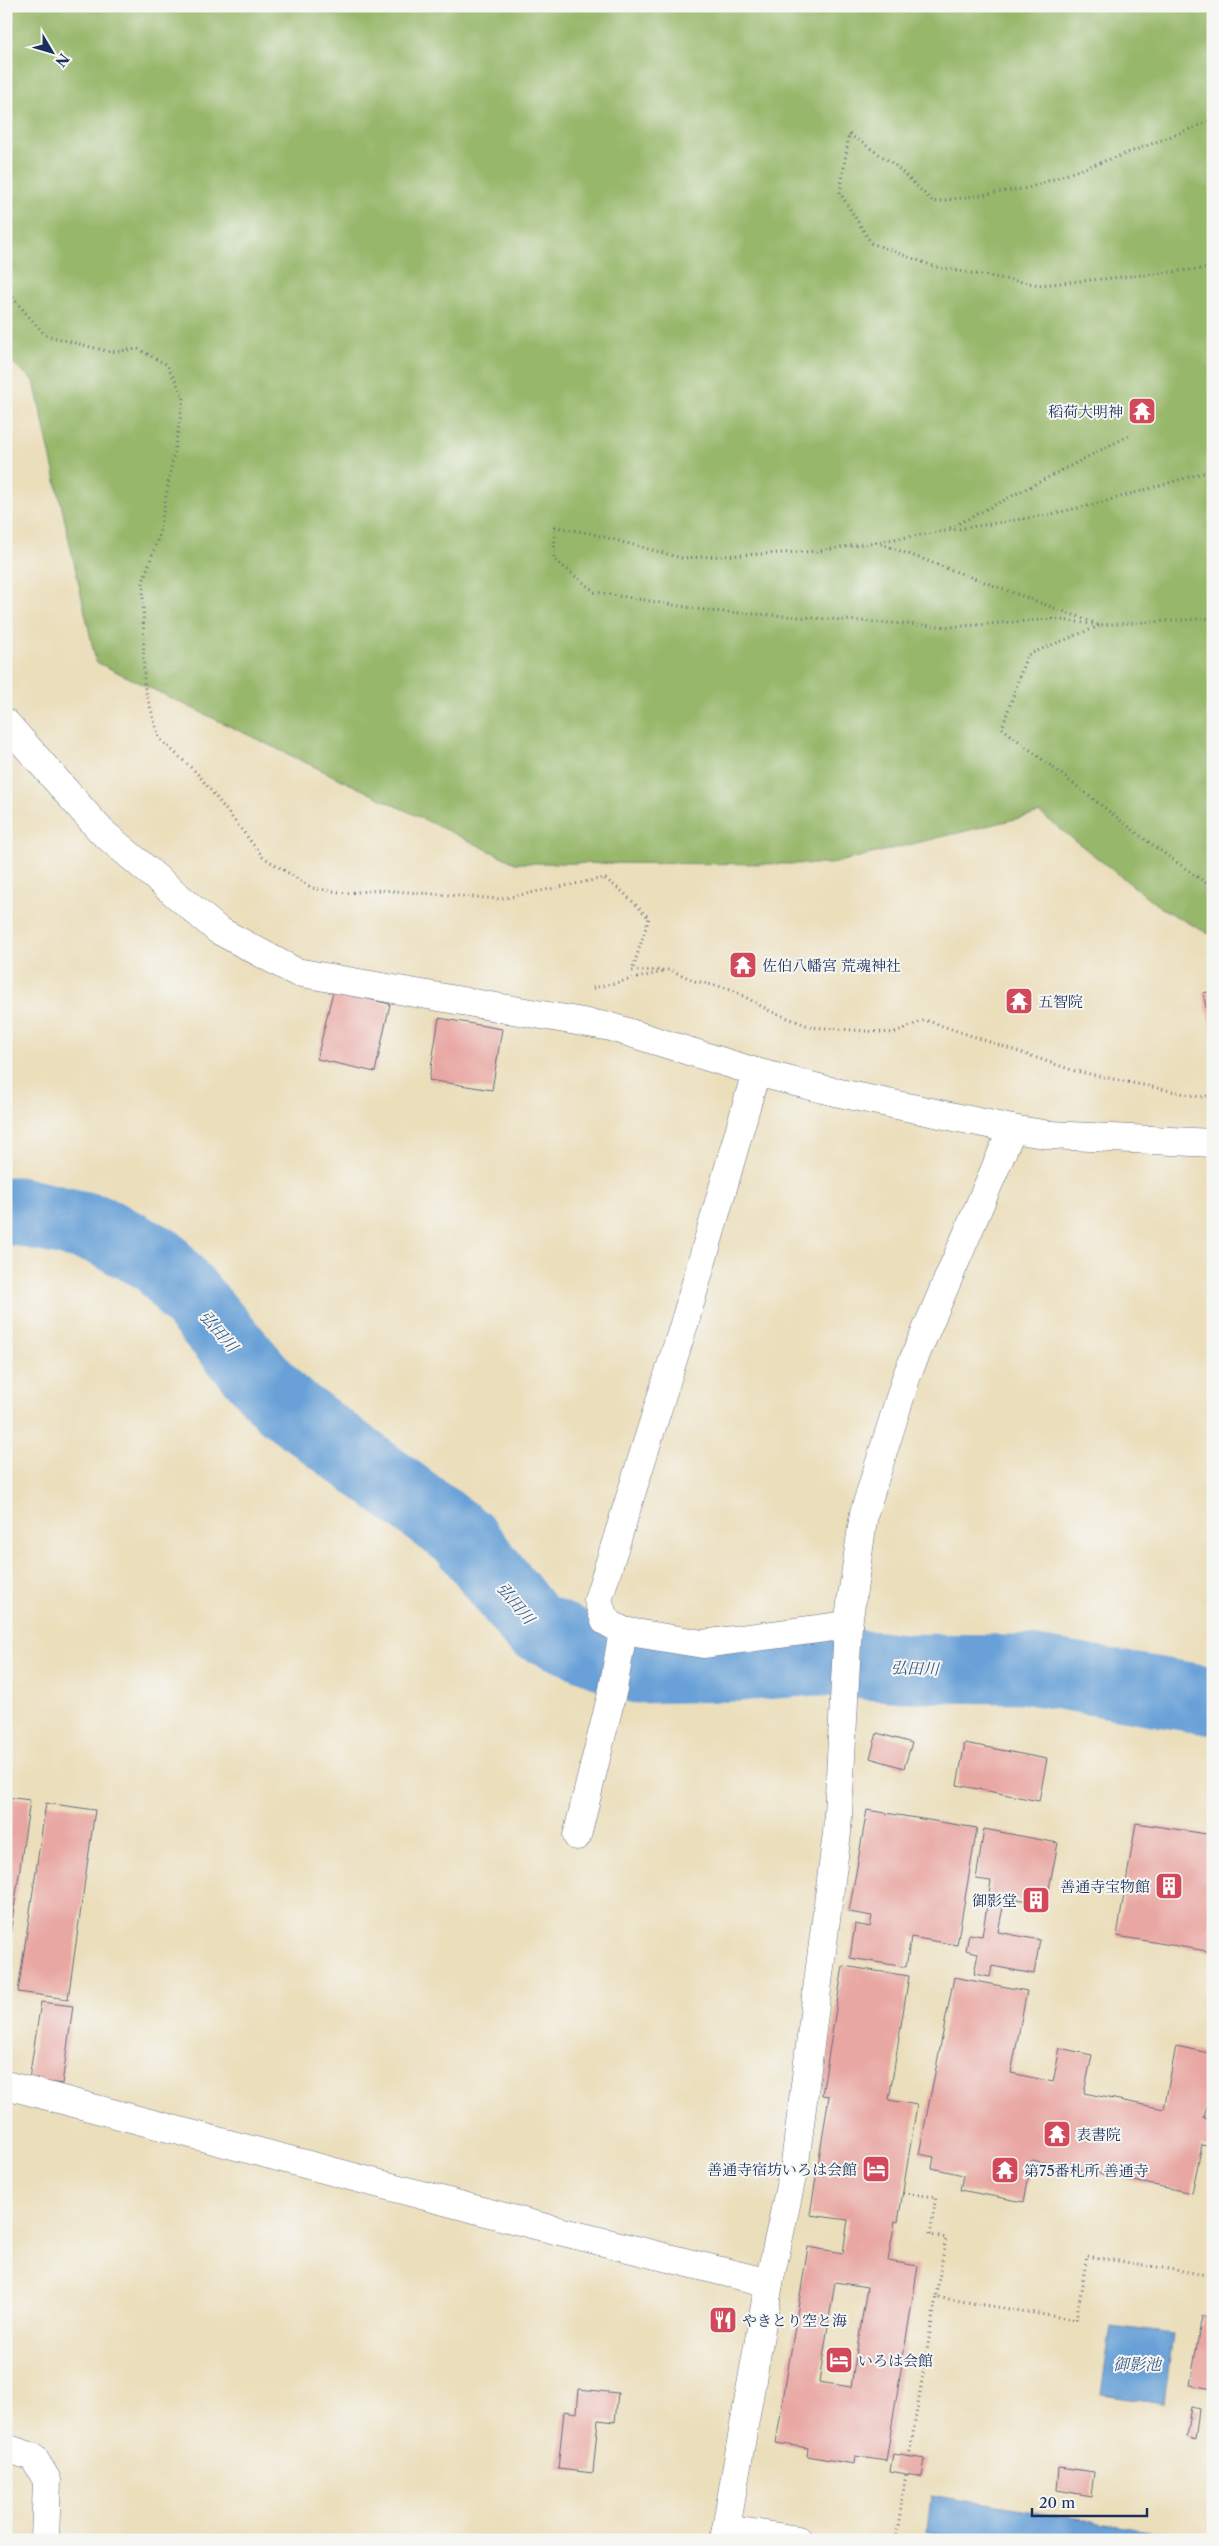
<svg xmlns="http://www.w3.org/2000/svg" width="1219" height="2546" viewBox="0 0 1219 2546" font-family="'Libre Caslon Text','Noto Serif JP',serif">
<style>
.forest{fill:#97b76a;stroke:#597364}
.water{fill:#68a0d7;stroke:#42689a}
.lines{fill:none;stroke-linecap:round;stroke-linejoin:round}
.river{stroke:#68a0d7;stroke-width:69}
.building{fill:#e9a7a3;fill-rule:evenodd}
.minor-casing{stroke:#646c7f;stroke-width:29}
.path{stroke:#646c7f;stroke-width:3;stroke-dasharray:1 4;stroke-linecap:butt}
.minor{stroke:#fff;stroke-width:28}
.labels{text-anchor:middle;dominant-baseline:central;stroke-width:4;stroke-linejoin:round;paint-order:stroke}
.poi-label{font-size:15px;fill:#1b2f5e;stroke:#f6f6f2;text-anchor:start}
.water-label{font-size:16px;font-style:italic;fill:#365788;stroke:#f6f6f2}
</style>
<rect width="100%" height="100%" fill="#f6f6f2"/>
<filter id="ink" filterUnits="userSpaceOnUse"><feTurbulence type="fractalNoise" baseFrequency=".02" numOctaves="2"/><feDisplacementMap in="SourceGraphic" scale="10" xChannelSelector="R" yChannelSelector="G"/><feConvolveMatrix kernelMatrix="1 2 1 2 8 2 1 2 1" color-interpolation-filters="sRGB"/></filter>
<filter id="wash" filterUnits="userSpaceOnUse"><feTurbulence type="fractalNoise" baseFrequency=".0096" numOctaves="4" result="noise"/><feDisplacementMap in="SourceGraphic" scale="20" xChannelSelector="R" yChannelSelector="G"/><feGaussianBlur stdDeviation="1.12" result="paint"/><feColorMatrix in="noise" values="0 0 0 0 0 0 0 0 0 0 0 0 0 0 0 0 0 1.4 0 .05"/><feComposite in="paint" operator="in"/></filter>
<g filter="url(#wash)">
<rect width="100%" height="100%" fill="#ebdebb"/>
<polygon class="forest" points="6,6 1213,6 1213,936 1161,908 1040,813 830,864 515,863 96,662 34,381 6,357"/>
<g class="water">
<polygon points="1111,2326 1173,2334 1164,2403 1101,2394"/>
<polygon points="931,2495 1203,2540 983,2540 927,2531"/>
</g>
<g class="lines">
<polyline class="river" points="6,1211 17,1211 97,1229 158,1260 280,1402 464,1538 532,1625 637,1669 737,1667 815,1661 905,1668 1024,1669 1213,1701"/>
</g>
<g id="blocks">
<g class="building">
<polygon points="333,991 390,1004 375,1072 317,1059"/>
<polygon points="1213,991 1213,1034 1212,1034 1203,993"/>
<polygon points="439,1018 502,1029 492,1090 429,1080"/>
<polygon points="877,1733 912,1743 904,1768 870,1758"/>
<polygon points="965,1743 1047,1759 1039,1801 957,1785"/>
<polygon points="6,1797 30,1800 7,1955 6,1955"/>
<polygon points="46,1803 95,1810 68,1999 18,1992"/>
<polygon points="867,1810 977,1828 957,1945 911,1937 906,1967 850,1958 855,1924 870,1927 872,1916 849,1912"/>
<polygon points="1136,1823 1213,1835 1213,1952 1117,1936"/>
<polygon points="984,1829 1058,1843 1046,1904 1005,1897 998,1932 1040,1940 1034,1974 992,1966 990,1977 974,1974 978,1953 966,1950 969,1934 982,1936 991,1881 976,1879"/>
<path d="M843,1966L909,1976L889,2100L917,2105L898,2222L895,2221L888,2261L918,2266L886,2461L855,2456L854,2464L807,2456L808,2448L776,2443L808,2247L843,2253L848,2220L810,2215L829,2096L822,2095ZM835,2282L867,2287L851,2387L819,2382Z"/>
<polygon points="954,1977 1027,1991 1011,2073 1053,2082 1060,2048 1092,2055 1084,2093 1164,2109 1176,2046 1213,2054 1213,2108 1207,2106 1204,2118 1213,2120 1213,2147 1202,2145 1192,2193 1032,2160 1024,2202 960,2190 963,2175 932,2168 934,2157 919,2154"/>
<polygon points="41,2002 73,2006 62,2084 29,2079"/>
<polygon points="1202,2316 1213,2317 1213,2389 1190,2385"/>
<polygon points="579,2389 618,2393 615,2422 598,2420 593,2473 558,2469 564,2411 577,2413"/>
<polygon points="1191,2407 1199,2409 1195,2440 1186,2437"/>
<polygon points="893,2454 925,2459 922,2477 890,2471"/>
<polygon points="1059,2467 1094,2472 1091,2496 1057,2490"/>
</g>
</g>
</g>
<g filter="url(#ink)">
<use href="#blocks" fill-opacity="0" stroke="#646c7f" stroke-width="1"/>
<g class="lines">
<defs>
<g id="minor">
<polyline points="6,723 101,831 218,930 296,972 611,1027 756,1072 835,1092 1012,1129 1050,1135 1213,1143"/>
<polyline points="756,1072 685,1321 598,1600 605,1621 623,1631 703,1644 848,1625"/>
<polyline points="577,1836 613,1689 623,1631"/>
<polyline points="6,2085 531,2224 769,2283"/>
<polyline points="6,2448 33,2457 47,2480 45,2540"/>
<polyline points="726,2529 798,2540"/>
<polyline points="724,2540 769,2283 795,2163 837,1833 848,1625 864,1513 907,1375 1012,1129"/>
</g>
</defs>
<use href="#minor" class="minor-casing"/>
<g class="path">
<polyline points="1213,120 1133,151 1028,188 933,202 895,165 849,134 840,193 871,243 936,267 1040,285 1213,268"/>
<polyline points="6,259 9,293"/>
<polyline points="6,290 45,335 110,352 138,349 167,365 184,397 159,535 143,581 144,685 159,738 197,773 263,857 312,888 346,893 381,890 500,899 604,878 623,892 649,918 632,971 671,970 695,981 731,989 770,1011 811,1027 893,1033 925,1020 1075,1071 1200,1097 1213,1095"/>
<polyline points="1213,470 1096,504 1047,515 819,551 682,558 589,533 555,527 554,559 595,592 710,611 950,627 1053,619 1100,625 1213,618"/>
<polyline points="950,528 1132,434"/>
<polyline points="876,542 1095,623"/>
<polyline points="1099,626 1027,655 1002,728 1147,841 1213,888"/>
<polyline points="593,988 663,972"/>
<polyline points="903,2193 936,2197 930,2235 946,2238 936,2297"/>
<polyline points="909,2457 936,2297 1076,2320 1087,2256 1213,2276"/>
<polyline points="896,2540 906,2474"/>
</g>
<use href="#minor" class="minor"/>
</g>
</g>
<defs>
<symbol id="temple-square" viewBox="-11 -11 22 22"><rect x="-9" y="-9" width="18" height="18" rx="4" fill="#d1495b" stroke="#f6f6f2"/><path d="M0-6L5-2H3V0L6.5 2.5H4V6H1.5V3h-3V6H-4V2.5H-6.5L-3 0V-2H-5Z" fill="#fff"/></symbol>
<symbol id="building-square" viewBox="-11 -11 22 22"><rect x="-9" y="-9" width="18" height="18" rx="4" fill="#d1495b" stroke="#f6f6f2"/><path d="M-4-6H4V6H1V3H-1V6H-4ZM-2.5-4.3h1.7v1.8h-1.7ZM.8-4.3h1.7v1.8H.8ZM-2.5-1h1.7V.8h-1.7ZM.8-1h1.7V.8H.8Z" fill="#fff"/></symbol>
<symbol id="hotel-square" viewBox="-11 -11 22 22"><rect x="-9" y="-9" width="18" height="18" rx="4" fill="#d1495b" stroke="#f6f6f2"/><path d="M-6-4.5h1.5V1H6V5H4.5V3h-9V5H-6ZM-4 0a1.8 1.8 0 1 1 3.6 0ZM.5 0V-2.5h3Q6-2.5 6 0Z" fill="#fff"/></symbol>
<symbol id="restaurant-square" viewBox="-11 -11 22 22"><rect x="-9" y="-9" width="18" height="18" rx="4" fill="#d1495b" stroke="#f6f6f2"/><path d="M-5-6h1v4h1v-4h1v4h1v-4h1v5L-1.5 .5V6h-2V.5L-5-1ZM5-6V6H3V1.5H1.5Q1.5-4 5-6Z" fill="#fff"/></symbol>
</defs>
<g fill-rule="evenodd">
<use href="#temple-square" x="1126" y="395" width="32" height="32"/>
<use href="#temple-square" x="727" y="949" width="32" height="32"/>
<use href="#temple-square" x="1003" y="985" width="32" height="32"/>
<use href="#building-square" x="1153" y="1870" width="32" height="32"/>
<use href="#building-square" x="1020" y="1884" width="32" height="32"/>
<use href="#temple-square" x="1041" y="2118" width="32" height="32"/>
<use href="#hotel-square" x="860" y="2153" width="32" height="32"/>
<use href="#temple-square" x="989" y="2154" width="32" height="32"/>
<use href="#restaurant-square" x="707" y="2304" width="32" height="32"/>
<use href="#hotel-square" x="823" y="2344" width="32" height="32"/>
</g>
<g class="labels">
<g class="poi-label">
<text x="1123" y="411" text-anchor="end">稻荷大明神</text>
<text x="762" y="965">佐伯八幡宮 荒魂神社</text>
<text x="1038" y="1001">五智院</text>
<text x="1150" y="1886" text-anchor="end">善通寺宝物館</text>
<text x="1017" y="1900" text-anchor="end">御影堂</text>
<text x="1076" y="2134">表書院</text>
<text x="857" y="2169" text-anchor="end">善通寺宿坊いろは会館</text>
<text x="1024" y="2170">第75番札所 善通寺</text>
<text x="742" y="2320">やきとり空と海</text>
<text x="858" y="2360">いろは会館</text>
</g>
<g class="water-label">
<text transform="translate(219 1331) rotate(49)">弘田川</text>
<text transform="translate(516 1603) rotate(50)">弘田川</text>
<text transform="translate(915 1668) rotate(2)">弘田川</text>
<text x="1137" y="2364">御影池</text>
</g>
</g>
<rect width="1219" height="2546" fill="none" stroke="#f6f6f2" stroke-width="25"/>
<g transform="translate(52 52) rotate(128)" stroke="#f6f6f2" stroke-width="4" paint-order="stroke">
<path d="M0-4L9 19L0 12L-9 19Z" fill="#1b2f5e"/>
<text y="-8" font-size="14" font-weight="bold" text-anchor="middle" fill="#1b2f5e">N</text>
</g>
<path d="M1032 2508v8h115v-8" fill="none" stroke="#1b2f5e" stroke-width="2.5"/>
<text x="1039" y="2508" font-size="15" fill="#1b2f5e" stroke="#f6f6f2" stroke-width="4" paint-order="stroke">20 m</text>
</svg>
